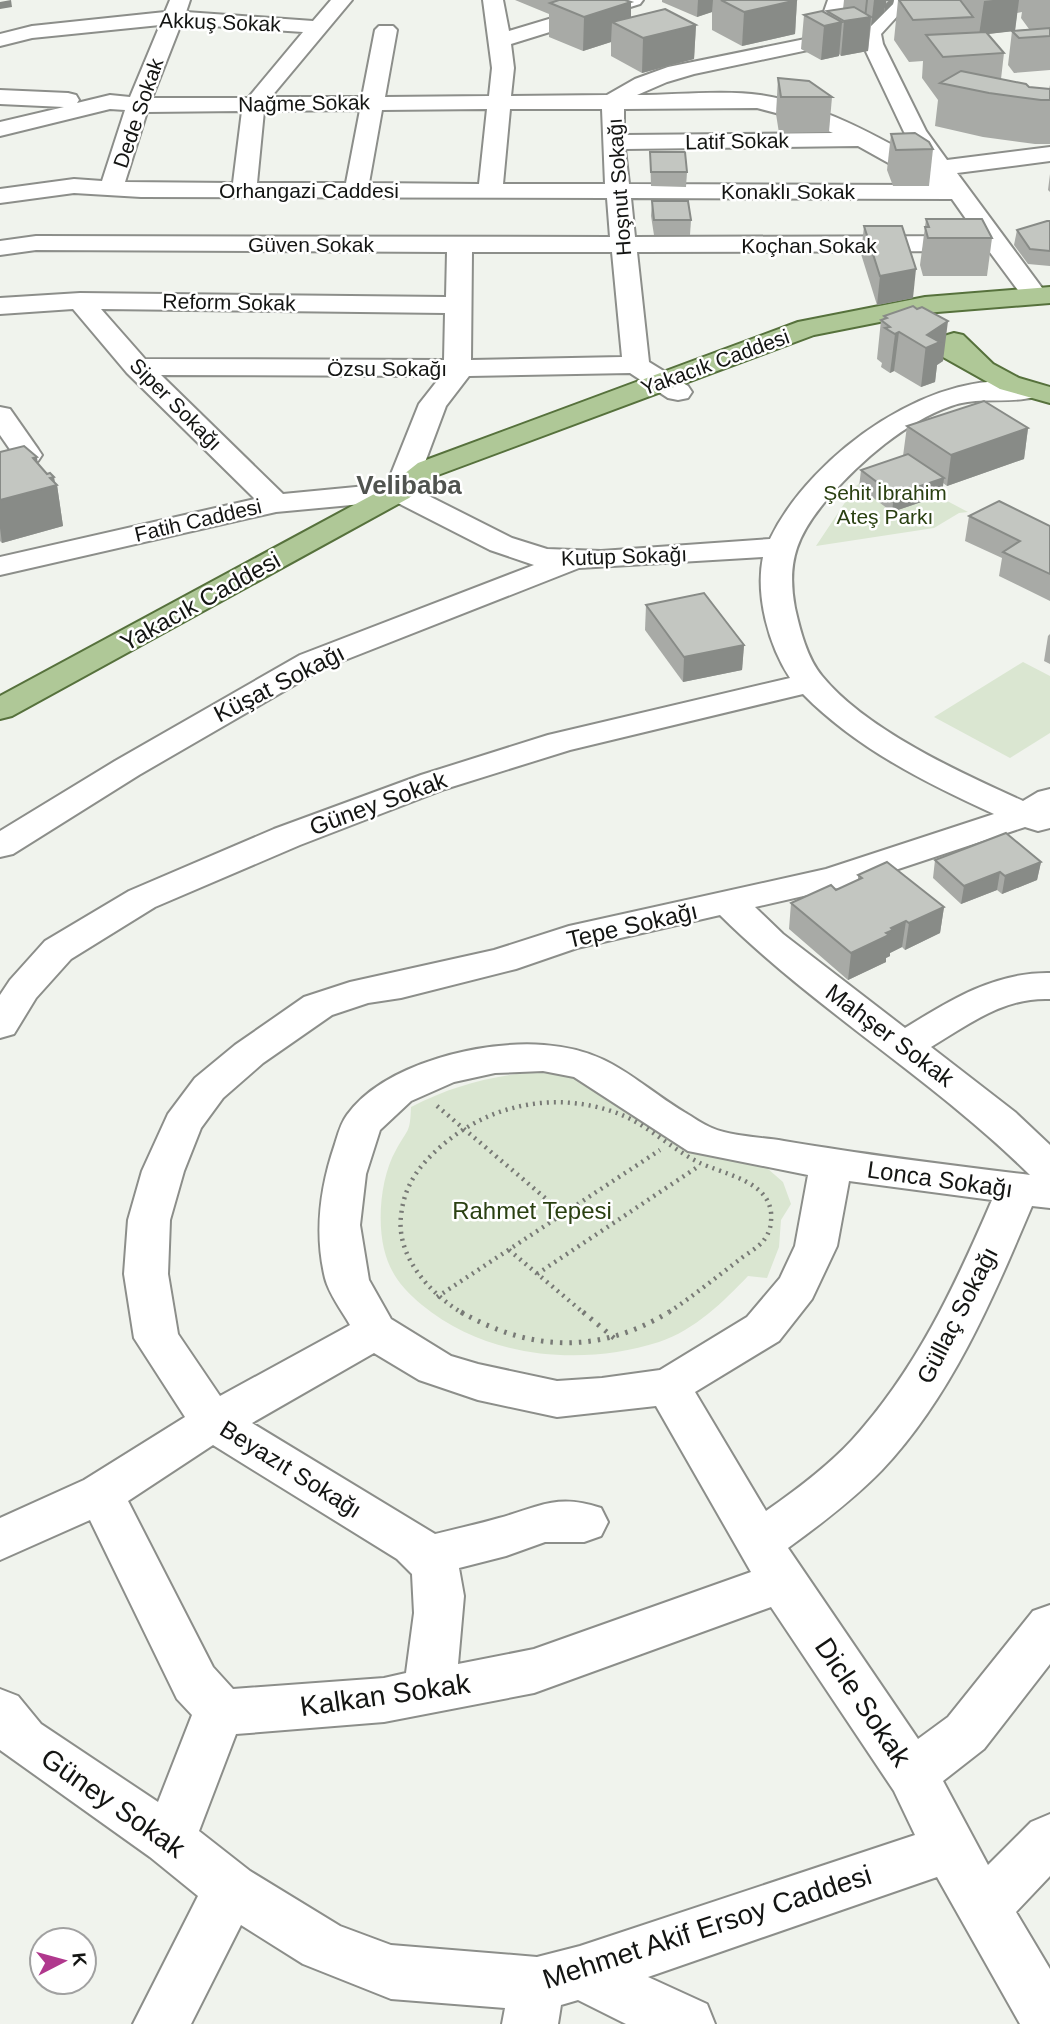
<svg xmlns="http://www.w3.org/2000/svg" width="1050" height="2024" viewBox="0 0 1050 2024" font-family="Helvetica,sans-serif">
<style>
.green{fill:#dae6d1}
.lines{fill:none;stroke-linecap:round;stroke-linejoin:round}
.minor-casing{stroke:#8c8e8a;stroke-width:4}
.major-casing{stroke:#56713c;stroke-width:4}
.path-far1{stroke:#787a76;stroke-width:4.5;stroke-dasharray:2 5;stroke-linecap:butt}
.path{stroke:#787a76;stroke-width:5;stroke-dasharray:2.5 7;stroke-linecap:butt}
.minor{fill:#fff;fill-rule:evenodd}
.major{fill:#afc897;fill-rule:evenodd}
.wall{fill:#a8aaa6;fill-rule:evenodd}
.shaded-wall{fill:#888b87}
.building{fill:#c3c6c1;stroke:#888b87;stroke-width:2}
.labels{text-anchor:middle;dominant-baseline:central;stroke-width:5;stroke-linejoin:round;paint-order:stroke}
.far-street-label{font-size:21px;fill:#141513;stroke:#fff}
.far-park-label{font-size:21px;fill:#2a4011;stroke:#fff}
.street-label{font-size:24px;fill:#141513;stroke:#fff}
.park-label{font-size:24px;fill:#2a4011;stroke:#fff}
.far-district-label{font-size:26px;font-weight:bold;fill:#50534f;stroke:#fff}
.near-street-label{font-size:28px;fill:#141513;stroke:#fff}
</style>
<rect width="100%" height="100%" fill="#f0f3ed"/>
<g class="green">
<polygon points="881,466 968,512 959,513 934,528 816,546 856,486"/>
<polygon points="1023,662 1050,676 1050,733 1010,758 934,717"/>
<path d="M548,1071L571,1072L759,1161L783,1182L791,1204L781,1220L779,1247L767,1278L748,1276C723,1302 695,1330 659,1342C581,1367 486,1358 422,1305C403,1289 390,1274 384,1249C377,1220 381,1176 396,1150C408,1128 410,1134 411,1107C455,1084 498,1074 548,1071Z"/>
</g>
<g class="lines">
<defs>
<g id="minor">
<path d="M170,0H190L186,12L313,21L331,0H352L271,97H362L375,30L379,26H393L397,30L385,97L489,96L492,68L483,0H503L509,31L612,0H643L640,4L511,44L514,68L511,96L607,95L635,79L668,67L815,37L828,0H848L837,33L852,30L860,32L890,0H912L881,34L883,44L926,131L947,160L1050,147V161L957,173L1048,296L1044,301L1035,304L1026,301L989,251L637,252L649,362L688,386L692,392L688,398L678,400L668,398L630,373L469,376L446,406L415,489L512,538L547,549L601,551L770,539C810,455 938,361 1035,385L1039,391L1035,397C1007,404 978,396 951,406C905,422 861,461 829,497C798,533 786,560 795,608C800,630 807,658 822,676C866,730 961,773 1023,801L1038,792L1050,789V828L1038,831L1025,827L847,886L755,907L783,934L905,1028C950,1000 995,972 1050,973V999C1004,997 969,1024 931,1047L1015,1112L1050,1145V1208L1032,1206C993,1298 952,1396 882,1470C854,1499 821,1524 788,1548L918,1739L948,1717L1033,1611L1050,1605V1664L984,1749L943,1781L988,1865L1031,1822L1050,1814V1876L1016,1912L1050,1969V2024H1020L937,1877L648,1977L707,2004L715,2024H626L578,2000L561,2005L558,2024H502L505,2008L391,1999L303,1964L241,1925L191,2024H133L198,1896L150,1857L0,1750V1689L18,1696L41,1724L158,1802L192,1715L177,1699L90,1520L0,1560V1518L84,1480L185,1417L134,1338L124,1274L128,1220L142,1171L168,1114L195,1078L235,1045L304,997L350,982L494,950L569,926L826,869L994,814C926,783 856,748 803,694L570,750L445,789L300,845L155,907L71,959L36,998L14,1034L0,1038V995L10,980L45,941L129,891L274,829L421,775L548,735L790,678C769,646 755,596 763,557L579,568L322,669L139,775L13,854L0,857V831L115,761L300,655L534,565L490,550L394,501L276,512L0,575V557L255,499L127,373L73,309L0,314V298L80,293L446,297L447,252L36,250L0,255V241L36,236L610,237L607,198L141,197L74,193L0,203V189L74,179L102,181L125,110L110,109L0,136V122L64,107L0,104V90L68,93L76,95L79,100L77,103L110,95L130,97L160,25L32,38L0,46V34L32,26L165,12ZM181,24L303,32L248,98H152ZM860,39L904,132L927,164C875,135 820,104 760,95C726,90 673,95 637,95L667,82L694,74ZM757,108L799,119L833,133L624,135V109ZM487,109L479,184L369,183L382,110ZM510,109H602L605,184H503ZM360,110L346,183H257L264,111ZM242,111L233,183L125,182L147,112ZM858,146L928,185L629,184L625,149ZM631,198L952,199L978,236L635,237ZM472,252H612L622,357L471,360ZM101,309L445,313L444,360L145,359ZM161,375L441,376L419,404L387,484L283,494ZM720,915C816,1010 934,1080 1030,1175C948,1165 866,1155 784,1141C762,1137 733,1137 712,1128C702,1124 693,1117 684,1112C632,1080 611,1050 544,1045C484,1040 384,1063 347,1115C341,1123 338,1134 335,1144C320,1188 314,1232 325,1278C329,1294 342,1311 350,1325L220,1396L178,1334L168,1274L170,1220L184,1171L201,1128L223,1098L263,1063L332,1015L368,1003L401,998L516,969L577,948ZM543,1071L574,1077L688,1151L808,1175L795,1246L780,1278L747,1317L660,1370L602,1378L557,1381L478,1364L451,1356L391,1319L369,1280L360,1225L366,1174L380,1130L411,1101L454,1082L495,1073ZM849,1181L992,1200C955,1286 916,1370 852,1440C827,1467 796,1490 766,1511L695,1392L779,1341L812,1299L837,1246ZM374,1353L419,1380L478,1400L557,1417L656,1406L751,1572L534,1649L458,1664L464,1596L459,1568L506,1556L545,1542H584L601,1536L608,1522L601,1508C557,1493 539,1507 499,1518C478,1524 456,1529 435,1534L252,1423ZM213,1445L397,1559L412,1574L414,1613L406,1673L384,1678L233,1689L213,1667L128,1501ZM771,1607L894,1791L915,1835L580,1946L537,1957L391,1945L340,1926L250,1871L199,1831L236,1734L384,1722L534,1693Z"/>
<polygon points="0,407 10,409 38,449 42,455 38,461 28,464 18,461 0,435"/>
</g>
<g id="major">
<polygon points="1050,287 1050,303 925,313 814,335 438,475 409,498 12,716 0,719 0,696 389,486 418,463 798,322 925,297"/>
<polygon points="897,320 929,327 944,336 954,333 963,335 993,364 1019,378 1050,387 1050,403 1000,389 911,339 888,334 884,328 888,322"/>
</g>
</defs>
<use href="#minor" class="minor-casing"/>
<use href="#major" class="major-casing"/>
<g class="path-far1">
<polyline points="437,1106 564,1214"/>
<polyline points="509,1250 585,1314"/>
<polyline points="537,1274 696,1168"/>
<polyline points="437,1297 660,1150"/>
<path d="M464,1314C431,1295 396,1257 401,1216C404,1187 417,1168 438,1149C485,1106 550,1091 611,1111C644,1121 668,1147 698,1162C724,1175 775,1181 771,1221C771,1227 768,1235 764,1240C758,1248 746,1254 739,1260C715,1278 691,1298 666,1314"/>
</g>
<g class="path">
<path d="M461,1312C531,1352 600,1354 669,1312"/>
<polyline points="583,1312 614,1338"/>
</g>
<use href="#minor" class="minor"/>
<use href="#major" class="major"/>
</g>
<g class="wall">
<polygon points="515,0 625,0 631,2 631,17 696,25 694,59 642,73 611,56 611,42 583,51 549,37 549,14"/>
<polygon points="662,0 797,0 795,34 742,46 712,30 712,12 697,17 662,2"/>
<polygon points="844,0 897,0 894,0 893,4 871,26 868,51 841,56 839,54 839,56 821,60 801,49 804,15 827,14 827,11 843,9"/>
<path d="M898,0H1050V70L1014,73L1008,65L1012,31L988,34L1004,53L1001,79L1029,87L1049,89L1050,85V144H1035L983,137L935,126L938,100L922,78L923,61L909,62L894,40ZM1022,12L1021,18L1029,29L1015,30L1017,13Z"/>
<polygon points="778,78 832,97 829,132 779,133 776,114"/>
<polygon points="891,134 933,149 929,186 893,186 887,170"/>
<polygon points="650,152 687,172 686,187 651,186"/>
<polygon points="1050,174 1050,192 1048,190"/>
<polygon points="652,201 691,220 690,235 654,235 651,216"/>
<polygon points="926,219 992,238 987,276 923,276 920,265"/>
<polygon points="1050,221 1050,266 1028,264 1014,245 1017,230"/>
<polygon points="864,226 913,298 877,305 861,254"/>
<polygon points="884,316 943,361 937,365 935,382 921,387 894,371 890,373 881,367 882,363 877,359 881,320 883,319"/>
<polygon points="907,426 1028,428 1024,459 947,486 943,483 942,495 892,512 859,487 861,470 903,456"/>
<polygon points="0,452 37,463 47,474 54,477 55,483 57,485 63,526 2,543 0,541"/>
<polygon points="969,516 1050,526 1050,601 999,576 1002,558 965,541"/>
<polygon points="646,605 744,645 742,670 683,682 645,630"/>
<polygon points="1050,634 1050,664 1044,661 1048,636"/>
<polygon points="935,860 1041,862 1037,880 1002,894 997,890 961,904 933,878"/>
<polygon points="858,875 944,907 940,933 905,950 902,947 890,953 890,956 886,958 886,962 848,980 789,929 791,903 836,890 858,880"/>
</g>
<g class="shaded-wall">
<polygon points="11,0 12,7 0,9 0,2"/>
<polygon points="698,0 713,0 712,12 697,17"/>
<polygon points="797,0 795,34 742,46 744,12"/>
<polygon points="866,0 868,0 866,18 871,17 868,51 841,56 844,21 864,18"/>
<polygon points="874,0 885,0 884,13 871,26"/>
<polygon points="891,0 894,0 893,4 884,13 885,6"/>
<polygon points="993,0 1019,0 1015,31 979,35 984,1"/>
<polygon points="631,2 631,32 612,22 611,42 583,51 584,17"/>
<polygon points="842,22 839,56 821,60 824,26"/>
<polygon points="696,25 694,59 642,73 643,38"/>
<polygon points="916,269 913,298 877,305 880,276"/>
<polygon points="948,321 943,361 937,365 935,382 921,387 927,335"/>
<polygon points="899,332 894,371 890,373 895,334"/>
<polygon points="1028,428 1024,459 947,486 951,455"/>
<polygon points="37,457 41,489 50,478 54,477 55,485 57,485 63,526 2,543 0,528 0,500 33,458"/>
<polygon points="944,478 942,495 892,512 894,495"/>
<polygon points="744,645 742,670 683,682 684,657"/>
<polygon points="1041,862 1037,880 1002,894 1005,876"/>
<polygon points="1000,872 997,890 961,904 964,886"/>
<polygon points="944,907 940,933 905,950 909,923"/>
<polygon points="906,921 902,947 890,953 890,956 886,958 886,962 848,980 851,953 886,933 891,928"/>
</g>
<g class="building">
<polygon points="559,0 625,0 631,2 584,17 550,3"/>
<polygon points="721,0 797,0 744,12"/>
<polygon points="885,0 891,0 885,6"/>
<polygon points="899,0 960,0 973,17 913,20"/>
<polygon points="854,7 871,17 844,21 827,11"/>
<polygon points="665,9 696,25 643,38 612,22"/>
<polygon points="822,11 842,22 824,26 804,15"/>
<polygon points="1050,28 1050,36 1019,38 1012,31"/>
<polygon points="986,32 1004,53 943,57 926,35"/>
<polygon points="961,71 1026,84 1029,87 1050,89 1050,100 1041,100 989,93 940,83"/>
<polygon points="778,78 809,81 832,97 781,97"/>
<polygon points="915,133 929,142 933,149 896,150 891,134"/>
<polygon points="650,152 685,152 687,172 651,172"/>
<polygon points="652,201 688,201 691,220 654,220"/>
<polygon points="926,219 982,219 992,238 928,238 925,227 929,227"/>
<polygon points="1047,221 1050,221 1050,251 1030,249 1017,230"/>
<polygon points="864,226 902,226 916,269 880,276"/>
<polygon points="913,306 917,309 922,307 948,321 927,335 940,342 926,348 899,332 895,334 885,328 890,327 881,320 887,318 884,316"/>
<polygon points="984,401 1028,428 951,455 907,426"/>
<polygon points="24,446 37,457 33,458 47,474 50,473 54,477 50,478 57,485 0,500 0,452"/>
<polygon points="908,454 944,478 894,495 861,470"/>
<polygon points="999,501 1050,526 1050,574 1003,552 1020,541 969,516"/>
<polygon points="704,593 744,645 684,657 646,605"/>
<polygon points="1006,833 1041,862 1005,876 1000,872 964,886 935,860"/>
<polygon points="887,862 944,907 909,923 906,921 891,928 893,930 886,933 889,935 851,953 791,903 831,885 836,890 862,878 858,875"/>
</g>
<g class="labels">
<g class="far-street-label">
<text transform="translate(220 22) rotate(2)">Akkuş Sokak</text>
<text transform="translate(304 103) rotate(-1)">Nağme Sokak</text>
<text transform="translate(138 113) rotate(-71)">Dede Sokak</text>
<text transform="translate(737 141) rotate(-1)">Latif Sokak</text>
<text transform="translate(619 187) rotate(-94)">Hoşnut Sokağı</text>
<text x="309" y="190">Orhangazi Caddesi</text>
<text x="788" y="191">Konaklı Sokak</text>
<text x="311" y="244">Güven Sokak</text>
<text x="809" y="245">Koçhan Sokak</text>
<text transform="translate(229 302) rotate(1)">Reform Sokak</text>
<text transform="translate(715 362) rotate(-20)">Yakacık Caddesi</text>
<text x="387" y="368">Özsu Sokağı</text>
<text transform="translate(176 404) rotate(45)">Siper Sokağı</text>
<text transform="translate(198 520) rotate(-13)">Fatih Caddesi</text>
<text transform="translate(624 556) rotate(-2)">Kutup Sokağı</text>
</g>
<g class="far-park-label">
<text x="885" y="492">Şehit İbrahim<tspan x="885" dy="24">Ateş Parkı</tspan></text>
</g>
<g class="street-label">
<text transform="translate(200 601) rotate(-29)">Yakacık Caddesi</text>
<text transform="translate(279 683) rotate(-27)">Küşat Sokağı</text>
<text transform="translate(378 803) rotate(-20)">Güney Sokak</text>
<text transform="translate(632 925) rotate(-13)">Tepe Sokağı</text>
<text transform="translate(890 1035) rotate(37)">Mahşer Sokak</text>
<text transform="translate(940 1179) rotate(8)">Lonca Sokağı</text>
<text transform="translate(957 1315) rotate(-63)">Güllaç Sokağı</text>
<text transform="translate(291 1469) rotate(32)">Beyazıt Sokağı</text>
</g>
<g class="park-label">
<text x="532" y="1210">Rahmet Tepesi</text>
</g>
<g class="far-district-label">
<text x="409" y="485">Velibaba</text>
</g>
<g class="near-street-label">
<text transform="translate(385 1695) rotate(-8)">Kalkan Sokak</text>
<text transform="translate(863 1702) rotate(56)">Dicle Sokak</text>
<text transform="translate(113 1803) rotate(35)">Güney Sokak</text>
<text transform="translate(707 1927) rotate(-18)">Mehmet Akif Ersoy Caddesi</text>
</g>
</g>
<g transform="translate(63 1961) rotate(84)"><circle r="33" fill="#ffffff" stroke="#a1a1a1" stroke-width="2"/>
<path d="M0-5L12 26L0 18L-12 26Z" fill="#b0388d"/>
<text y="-10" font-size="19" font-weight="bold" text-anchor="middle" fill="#141513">K</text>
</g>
</svg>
